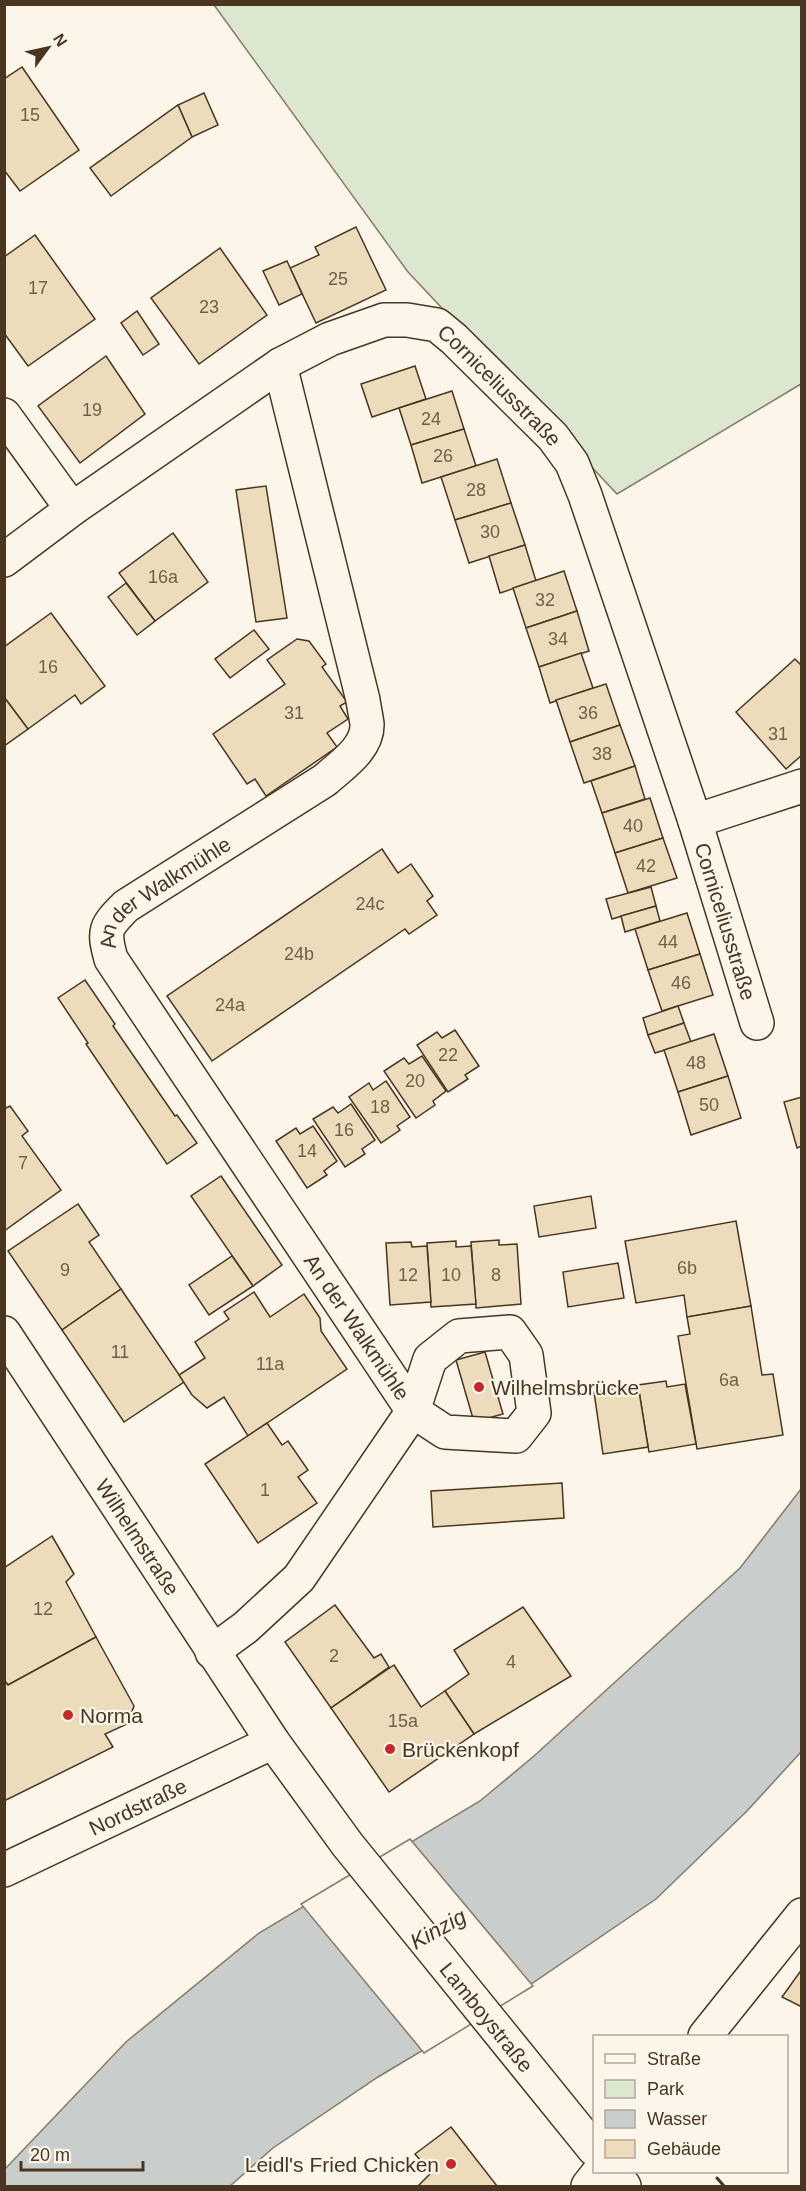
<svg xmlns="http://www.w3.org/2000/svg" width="806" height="2191" viewBox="0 0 806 2191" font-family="Arial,sans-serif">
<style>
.green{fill:#dce7d0;stroke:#887966;stroke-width:1.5}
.water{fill:#c9cecd;stroke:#887966;stroke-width:1.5}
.pier{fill:#fbf6e9;stroke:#887966;stroke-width:1.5}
.building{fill:#ecdcbc;stroke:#4a3520;stroke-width:1.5}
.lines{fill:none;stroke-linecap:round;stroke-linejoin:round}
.street-casing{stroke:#4a3520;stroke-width:36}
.secondary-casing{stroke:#4a3520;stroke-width:36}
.street{stroke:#fbf6e9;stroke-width:33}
.secondary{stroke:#fbf6e9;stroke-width:33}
.wall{stroke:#4a3520;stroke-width:3}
.poi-dot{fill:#c62828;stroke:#fbf6e9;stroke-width:2}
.labels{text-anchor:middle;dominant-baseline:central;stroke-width:4.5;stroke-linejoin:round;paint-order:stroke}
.number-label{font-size:18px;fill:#725f47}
.street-label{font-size:21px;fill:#4a3520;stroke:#fbf6e9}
.poi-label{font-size:21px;fill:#4a3520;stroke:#fbf6e9;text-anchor:start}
.water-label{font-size:22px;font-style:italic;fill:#4a3520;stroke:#fbf6e9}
</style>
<rect width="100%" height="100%" fill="#fbf6e9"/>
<polygon class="green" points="214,5 801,5 801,384 617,494 408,272"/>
<polygon class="water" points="801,1489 801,1752 747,1811 656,1899 512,1997 378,2077 273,2148 230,2186 5,2186 4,2170 126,2042 259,1933 480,1801 534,1756 740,1568"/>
<polygon class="pier" points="410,1839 533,1986 424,2053 301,1904"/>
<g class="building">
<polygon points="22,67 79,150 20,191 4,170 4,79"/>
<polygon points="204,93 218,125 192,137 178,105"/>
<polygon points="178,105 192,137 111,196 90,168"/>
<polygon points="356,227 386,290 316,323 290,268 319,255 315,247"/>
<polygon points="35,235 95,319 28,366 4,333 4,257"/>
<polygon points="220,248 267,315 199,364 151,298"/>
<polygon points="287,261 302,294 279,305 263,271"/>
<polygon points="137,311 159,344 143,355 121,323"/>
<polygon points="106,356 145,414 80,463 38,406"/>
<polygon points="415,366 426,399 372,417 361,384"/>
<polygon points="452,391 464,429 411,445 399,408"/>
<polygon points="464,429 476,466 422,483 411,445"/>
<polygon points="497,459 511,503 455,520 441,477"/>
<polygon points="266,486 287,618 256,622 236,490"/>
<polygon points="511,503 525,545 469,563 455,520"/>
<polygon points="173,533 208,582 155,621 119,573"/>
<polygon points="525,545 536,581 500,593 489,556"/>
<polygon points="564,571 577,611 526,628 513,588"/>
<polygon points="126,583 155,621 137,635 108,597"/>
<polygon points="577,611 589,651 539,667 526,628"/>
<polygon points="51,613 105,686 81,704 75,695 28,729 4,697 4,647"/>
<polygon points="254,630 269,649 230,678 215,659"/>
<polygon points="297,639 309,641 326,664 322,667 347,702 340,706 348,719 327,733 337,747 266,796 255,779 247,784 213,734 285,684 267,660"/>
<polygon points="581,653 593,688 550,703 539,667"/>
<polygon points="795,659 802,666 802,755 786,769 736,712"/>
<polygon points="606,684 620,725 570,742 556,700"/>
<polygon points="4,697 28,729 4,746"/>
<polygon points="620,725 635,766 584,783 570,742"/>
<polygon points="635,766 645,799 602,813 591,781"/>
<polygon points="650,798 663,838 615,853 602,813"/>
<polygon points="663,838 677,878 628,893 615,853"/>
<polygon points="382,849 398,873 411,864 433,896 427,901 437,915 409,934 405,929 212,1061 167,996"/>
<polygon points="651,887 656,906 612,919 606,899"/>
<polygon points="656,906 660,921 625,932 621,916"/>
<polygon points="687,913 700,954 648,970 635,929"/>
<polygon points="700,954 713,995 662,1011 648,970"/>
<polygon points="85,980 115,1024 113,1026 175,1116 177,1115 197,1143 167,1164 86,1044 88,1043 58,998"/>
<polygon points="678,1006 684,1023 648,1035 643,1018"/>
<polygon points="684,1023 691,1042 655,1053 648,1035"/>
<polygon points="455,1030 479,1066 465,1075 468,1079 448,1092 417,1045 437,1032 442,1038"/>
<polygon points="714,1034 728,1076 678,1092 664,1050"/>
<polygon points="422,1056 446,1091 433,1101 435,1105 416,1118 384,1071 404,1058 409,1064"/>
<polygon points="728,1076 741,1118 691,1135 678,1092"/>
<polygon points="386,1081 410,1117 397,1126 400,1130 381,1143 349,1097 369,1083 373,1090"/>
<polygon points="802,1097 802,1146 797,1148 784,1102"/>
<polygon points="351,1104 375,1140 362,1149 365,1154 345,1167 313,1119 333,1107 338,1113"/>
<polygon points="10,1106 28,1131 22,1136 61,1190 4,1231 4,1109"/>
<polygon points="313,1126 337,1161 324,1171 327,1175 307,1188 276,1141 296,1128 300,1134"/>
<polygon points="221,1176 282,1265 253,1286 191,1196"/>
<polygon points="591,1196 596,1228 539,1237 534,1206"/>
<polygon points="78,1204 99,1235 89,1242 121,1289 62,1330 8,1251"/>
<polygon points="736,1221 751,1306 687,1317 684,1295 636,1303 625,1241"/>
<polygon points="499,1240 499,1245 517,1244 521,1304 476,1308 471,1242"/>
<polygon points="456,1241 456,1247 471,1246 476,1304 431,1307 427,1243"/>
<polygon points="411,1242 412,1247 427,1246 431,1302 390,1305 386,1243"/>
<polygon points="232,1256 253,1286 209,1315 189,1285"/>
<polygon points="618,1263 624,1298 568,1307 563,1272"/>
<polygon points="121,1289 184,1382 124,1422 62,1330"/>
<polygon points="254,1292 270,1317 304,1294 320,1318 321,1331 347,1369 248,1436 224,1397 207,1408 192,1395 179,1375 205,1358 195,1342 229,1319 224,1312"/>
<polygon points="751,1306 762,1375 773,1374 783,1435 697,1449 678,1336 690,1334 687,1317"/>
<polygon points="485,1352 503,1414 474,1422 456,1360"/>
<polygon points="666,1381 667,1387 685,1384 696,1444 649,1452 638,1385"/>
<polygon points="638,1385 648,1447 603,1454 594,1392"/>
<polygon points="267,1423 282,1445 288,1441 308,1470 298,1477 317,1503 258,1543 205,1464"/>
<polygon points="562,1483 564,1518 433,1527 431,1491"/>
<polygon points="52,1536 74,1574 66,1582 96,1637 8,1685 4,1680 4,1568"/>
<polygon points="335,1605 374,1658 381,1654 389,1667 331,1708 285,1642"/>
<polygon points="523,1607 571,1676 474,1734 445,1691 469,1674 454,1650"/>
<polygon points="96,1637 134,1706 127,1724 105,1734 113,1747 4,1801 4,1680 8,1685"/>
<polygon points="394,1665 421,1707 445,1691 474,1734 389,1792 331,1708"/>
<polygon points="802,1969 802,2007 782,1997"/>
<polygon points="451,2127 497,2186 418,2186 431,2173 415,2154"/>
</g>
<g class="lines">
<defs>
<g id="street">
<polyline points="4,415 72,509"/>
<path id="s1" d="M4,560L72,509L280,365L330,339L384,320H407L437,325L454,339L553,437L572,463L585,495L695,821L757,1023"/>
<polyline points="695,821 802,786"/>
<path id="s2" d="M212,1652L246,1627L299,1578L413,1411L430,1359L459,1336L510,1332L526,1355L534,1413L516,1436L445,1432L413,1411L111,959C103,930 105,927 126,906L325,780C342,765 368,748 367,724C366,716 364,708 363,700L280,365"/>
<polyline points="588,2186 599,2172"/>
</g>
<g id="secondary">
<path id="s3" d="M4,1333L273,1742L347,1844L594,2149"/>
<path id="s4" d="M4,1870L273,1742"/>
<polyline points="705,2036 802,1915"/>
<polyline points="613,2172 624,2186"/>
</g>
</defs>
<use href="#street" class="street-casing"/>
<use href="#secondary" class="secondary-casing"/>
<use href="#street" class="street"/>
<use href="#secondary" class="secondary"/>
<polyline class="wall" points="717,2178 724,2186"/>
</g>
<g class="poi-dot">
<circle cx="479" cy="1387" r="6"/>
<circle cx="68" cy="1715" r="6"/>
<circle cx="390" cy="1749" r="6"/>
<circle cx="451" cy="2164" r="6"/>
</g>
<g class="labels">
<g class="number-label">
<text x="30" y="115">15</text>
<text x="338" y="279">25</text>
<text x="38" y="288">17</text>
<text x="209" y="307">23</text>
<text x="92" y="410">19</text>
<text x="431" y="419">24</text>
<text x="443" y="456">26</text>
<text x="476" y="490">28</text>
<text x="490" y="532">30</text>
<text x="163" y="577">16a</text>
<text x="545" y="600">32</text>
<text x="558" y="639">34</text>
<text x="48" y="667">16</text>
<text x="294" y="713">31</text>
<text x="588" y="713">36</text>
<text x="778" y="734">31</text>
<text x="602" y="754">38</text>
<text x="633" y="826">40</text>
<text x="646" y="866">42</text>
<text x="370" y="904">24c</text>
<text x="668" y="942">44</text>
<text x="299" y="954">24b</text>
<text x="681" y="983">46</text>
<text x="230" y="1005">24a</text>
<text x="448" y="1055">22</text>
<text x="696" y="1063">48</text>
<text x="415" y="1081">20</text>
<text x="709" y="1105">50</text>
<text x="380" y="1107">18</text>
<text x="344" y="1130">16</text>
<text x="307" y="1151">14</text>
<text x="23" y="1163">7</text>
<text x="687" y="1268">6b</text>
<text x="65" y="1270">9</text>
<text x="408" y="1275">12</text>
<text x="451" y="1275">10</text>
<text x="496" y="1275">8</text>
<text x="120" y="1352">11</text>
<text x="270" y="1364">11a</text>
<text x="729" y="1380">6a</text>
<text x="265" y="1490">1</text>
<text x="43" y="1609">12</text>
<text x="334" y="1656">2</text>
<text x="511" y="1662">4</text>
<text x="403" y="1721">15a</text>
</g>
<g class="street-label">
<text stroke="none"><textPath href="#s1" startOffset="592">Corniceliusstraße</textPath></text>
<text stroke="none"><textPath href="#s2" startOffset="1324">An der Walkmühle</textPath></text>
<text stroke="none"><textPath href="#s1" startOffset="1182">Corniceliusstraße</textPath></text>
<text transform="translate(357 1327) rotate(56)">An der Walkmühle</text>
<text stroke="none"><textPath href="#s3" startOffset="244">Wilhelmstraße</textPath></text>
<text stroke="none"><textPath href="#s4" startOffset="148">Nordstraße</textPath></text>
<text stroke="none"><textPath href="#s3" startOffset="838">Lamboystraße</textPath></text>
</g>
<g class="poi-label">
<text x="491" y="1387">Wilhelmsbrücke</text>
<text x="80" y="1715">Norma</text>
<text x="402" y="1749">Brückenkopf</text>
<text x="439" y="2164" text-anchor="end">Leidl's Fried Chicken</text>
</g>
<g class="water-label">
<text transform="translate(438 1929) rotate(-29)">Kinzig</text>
</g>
</g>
<rect width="806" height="2191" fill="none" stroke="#4a3520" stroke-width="12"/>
<rect x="593" y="2035" width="195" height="138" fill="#fbf6e9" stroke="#b4a999" stroke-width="1.5"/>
<rect x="605" y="2054" width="30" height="9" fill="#fbf6e9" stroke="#b4a999" stroke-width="1.5"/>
<text x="647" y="2065" font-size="18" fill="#4a3520">Straße</text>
<rect x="605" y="2080" width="30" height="18" fill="#dce7d0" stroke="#b4a999" stroke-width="1.5"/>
<text x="647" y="2095" font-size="18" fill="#4a3520">Park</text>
<rect x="605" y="2110" width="30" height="18" fill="#c9cecd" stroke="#b4a999" stroke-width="1.5"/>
<text x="647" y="2125" font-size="18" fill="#4a3520">Wasser</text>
<rect x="605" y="2140" width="30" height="18" fill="#ecdcbc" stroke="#b4a999" stroke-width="1.5"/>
<text x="647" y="2155" font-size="18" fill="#4a3520">Gebäude</text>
<g transform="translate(48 48) rotate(57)" stroke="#fbf6e9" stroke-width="4.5" paint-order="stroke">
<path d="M0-4.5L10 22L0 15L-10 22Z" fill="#4a3520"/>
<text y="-9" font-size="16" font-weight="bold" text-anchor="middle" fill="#4a3520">N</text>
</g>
<path d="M21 2161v9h122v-9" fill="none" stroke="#4a3520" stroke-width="3"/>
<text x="30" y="2161" font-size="18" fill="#4a3520" stroke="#fbf6e9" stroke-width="4.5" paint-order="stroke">20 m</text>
</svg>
